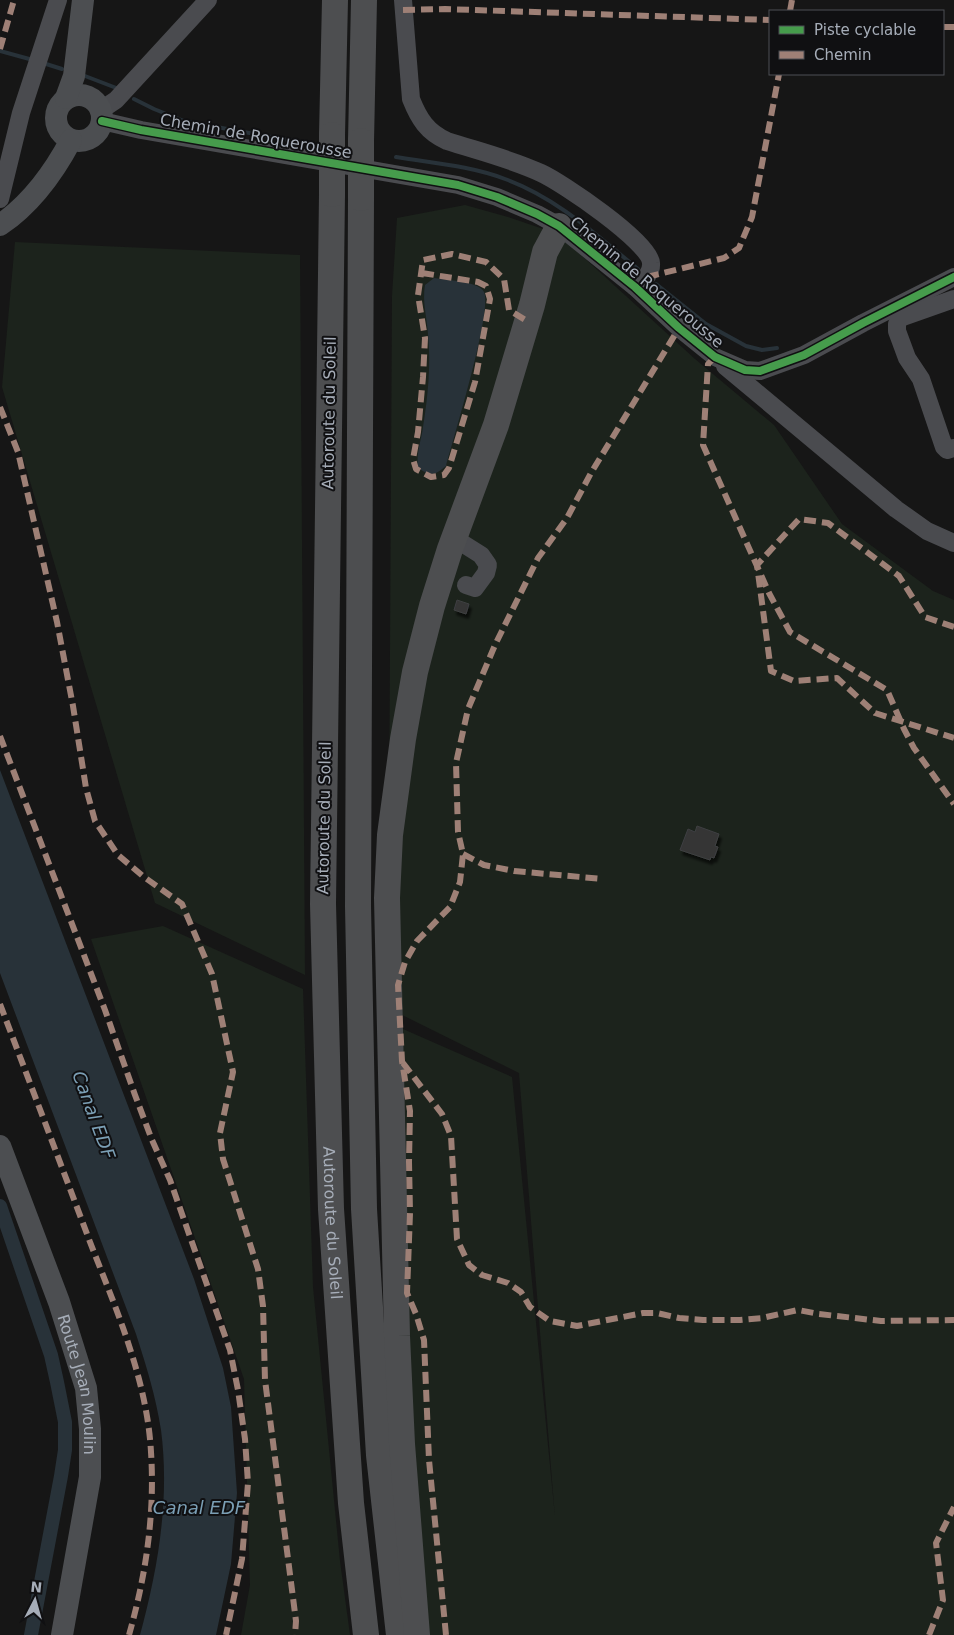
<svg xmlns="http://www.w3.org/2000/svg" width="954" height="1635" viewBox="0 0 954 1635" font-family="'DejaVu Sans',sans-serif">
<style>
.green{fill:#1c231c}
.water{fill:#283239}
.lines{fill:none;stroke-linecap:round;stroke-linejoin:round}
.stream{stroke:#283239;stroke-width:4}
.canal{stroke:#283239;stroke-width:14}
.building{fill:#343435;stroke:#3e3f42;filter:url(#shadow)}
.minor{stroke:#4a4b4f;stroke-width:18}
.major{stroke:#4c4e51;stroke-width:22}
.highway{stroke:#4d4e50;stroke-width:26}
.highway-bridge{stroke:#4d4e50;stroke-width:26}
.quiet{stroke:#9e8076;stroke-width:6;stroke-dasharray:12 6;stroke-linecap:butt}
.cycleway-casing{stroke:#101012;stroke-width:11}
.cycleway{stroke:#469c4c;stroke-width:8}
.labels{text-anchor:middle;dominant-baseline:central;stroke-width:4;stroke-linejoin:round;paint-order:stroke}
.street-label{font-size:16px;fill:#a6adb8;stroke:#101012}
.water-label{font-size:18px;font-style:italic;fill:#7b9fb5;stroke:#101012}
</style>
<defs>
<filter id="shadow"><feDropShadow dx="2.5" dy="4.5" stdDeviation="1" flood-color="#0009"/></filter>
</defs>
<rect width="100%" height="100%" fill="#161616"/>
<g class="green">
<polygon points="465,205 508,217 558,234 695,359 774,425 842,524 933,591 954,600 954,1635 430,1635 413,1547 378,1018 512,1077 555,1517 519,1073 388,1008 392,296 397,218"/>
<polygon points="15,242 300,255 305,975 155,903 2,387"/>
<polygon points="163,926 303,989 313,1287 340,1561 350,1635 241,1635 250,1585 244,1379 91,939"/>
</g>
<g class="water">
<path d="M434,278C445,280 479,281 484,292C493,309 453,440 446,466C435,475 431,477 418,468C416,452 421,442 423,427C428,397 431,364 428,334C427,317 422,302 425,285Z"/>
<path d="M0,770L194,1279L223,1368L231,1407L237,1493L231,1564L216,1635H140C158,1569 170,1499 161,1430C156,1397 146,1365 136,1334L0,973Z"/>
</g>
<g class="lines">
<g class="stream">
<polyline points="0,51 33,60"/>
<polyline points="43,63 62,69"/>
<polyline points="85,76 119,89"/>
<polyline points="134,99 154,109 184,121 293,141"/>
<path d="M396,157C432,163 471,166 505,179C557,198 596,235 638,269"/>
<polyline points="656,284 706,324 746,346 762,350 777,348"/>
</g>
<polyline class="canal" points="0,1206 51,1355 57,1382 65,1422 65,1450 61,1476 31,1635"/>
</g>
<g class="building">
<polygon points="457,600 469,604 466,614 454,610"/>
<polygon points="697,826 719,834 715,846 718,847 714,858 711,857 710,860 680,850 688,829 695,832"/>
</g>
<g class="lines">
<g class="minor">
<path d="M403,0L411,99C419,119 427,132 447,141C478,151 511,159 541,173C561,182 650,242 651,263C652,274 643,280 635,287"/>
<polyline points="101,110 116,100 208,0"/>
<polyline points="102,121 141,130 458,185 497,197 537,214 559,226 635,287 679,328 715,357 745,370 760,371 804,355 863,323 954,277"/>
<polyline points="0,199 21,113 58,0"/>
<polyline points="954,299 900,318 897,324 897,331 907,358 921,379 944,447 947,450 954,448"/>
<polyline points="725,366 896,509 927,531 954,543"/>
<polyline points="454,538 481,555 488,565 486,573 475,588 466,585"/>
</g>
<g class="major">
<circle cx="79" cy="118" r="23"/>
<polyline points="66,98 74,76 83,0"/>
<path d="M0,225C31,204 54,172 71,140"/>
<path id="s1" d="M0,1146L59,1302L86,1388L90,1429V1477L62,1635"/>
</g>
<g class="highway">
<polyline points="332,135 335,0"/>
<polyline points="361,141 364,0"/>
<path id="s2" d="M332,194L323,904L331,1209L351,1503L366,1635"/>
<polyline points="361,198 358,906 364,1209 379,1455 399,1635"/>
<polyline points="417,1635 402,1444 397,1336 387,898 390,835 403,739 415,672 432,606 450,549 496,425 532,305 545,252 559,226"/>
</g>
<g class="highway-bridge">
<polyline points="332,194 332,135"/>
<polyline points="361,198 361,141"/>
</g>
<g class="quiet">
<polyline points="403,10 445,9 770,20"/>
<polyline points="790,11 792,0"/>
<polyline points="943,27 954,27"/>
<polyline points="0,49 14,0"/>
<polyline points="422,273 478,282 486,286 490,299 475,382 449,468 444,475 431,477 416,469 413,459 418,432 423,377 425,338 418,295 423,260 452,254 486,262 504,279 509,310 527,321"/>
<polyline points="647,277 724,258 739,248 752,217 779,74"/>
<polyline points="715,357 708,364 703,445 769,593 790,632 887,690 904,729 914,748 954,804"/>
<polyline points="0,407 18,452 57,622 73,706 86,788 95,821 118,855 144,877 182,904 212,974 233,1072 220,1133 223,1159 258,1269 263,1306 265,1380 296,1621 295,1635"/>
<polyline points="954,627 925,617 899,576 828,523 799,519 757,565 771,671 794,681 837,678 875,713 954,738"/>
<polyline points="0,736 105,1010 135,1095 152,1140 170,1180 230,1350 238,1390 245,1439 248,1483 242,1559 226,1635"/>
<polyline points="463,854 484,865 514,871 603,879"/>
<path d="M0,1004C30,1083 60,1162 90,1242C116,1309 147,1379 151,1452C155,1514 146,1575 129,1635"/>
<polyline points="403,1063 442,1114 451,1136 457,1239 469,1265 482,1275 508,1283 521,1292 530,1307 550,1321 577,1326 643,1313 657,1313 679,1318 703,1320 740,1320 762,1318 798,1310 819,1314 881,1321 954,1320"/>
<polyline points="446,1635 429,1460 424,1340 416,1314 407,1293 410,1213 409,1162 410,1111 402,1061 398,985 405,962 417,941 450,907 460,882 463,854 458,832 456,763 468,709 495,645 538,558 567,518 591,473 679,328"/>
<polyline points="929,1635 943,1600 936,1543 954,1507"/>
</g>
<defs>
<polyline id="cycleway" points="102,121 141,130 458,185 497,197 537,214 559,226 635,287 679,328 715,357 745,370 760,371 804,355 863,323 954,277"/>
</defs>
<use href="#cycleway" class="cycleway-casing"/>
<use href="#cycleway" class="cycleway"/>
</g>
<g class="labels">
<g class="street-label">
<text transform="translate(256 136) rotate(10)">Chemin de Roquerousse</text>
<text transform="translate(647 282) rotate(40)">Chemin de Roquerousse</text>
<text transform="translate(329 413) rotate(-89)">Autoroute du Soleil</text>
<text transform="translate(324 818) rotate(-89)">Autoroute du Soleil</text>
<text stroke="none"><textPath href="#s2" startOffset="1029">Autoroute du Soleil</textPath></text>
<text stroke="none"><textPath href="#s1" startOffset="252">Route Jean Moulin</textPath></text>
</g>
<g class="water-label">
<text transform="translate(94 1115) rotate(70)">Canal EDF</text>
<text x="199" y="1507">Canal EDF</text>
</g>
</g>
<rect x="769" y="10" width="175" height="65" fill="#101012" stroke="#4c4f54"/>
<rect x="779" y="26" width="25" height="8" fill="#469c4c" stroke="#4c4f54"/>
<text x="814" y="35" font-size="15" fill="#a6adb8">Piste cyclable</text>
<rect x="779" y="51" width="25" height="8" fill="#9e8076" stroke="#4c4f54"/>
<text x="814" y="60" font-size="15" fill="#a6adb8">Chemin</text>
<g transform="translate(35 1600) rotate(6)" stroke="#101012" stroke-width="4" paint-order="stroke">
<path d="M0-4L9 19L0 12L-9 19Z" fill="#a6adb8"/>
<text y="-8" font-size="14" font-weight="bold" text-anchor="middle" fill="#a6adb8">N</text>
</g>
</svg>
